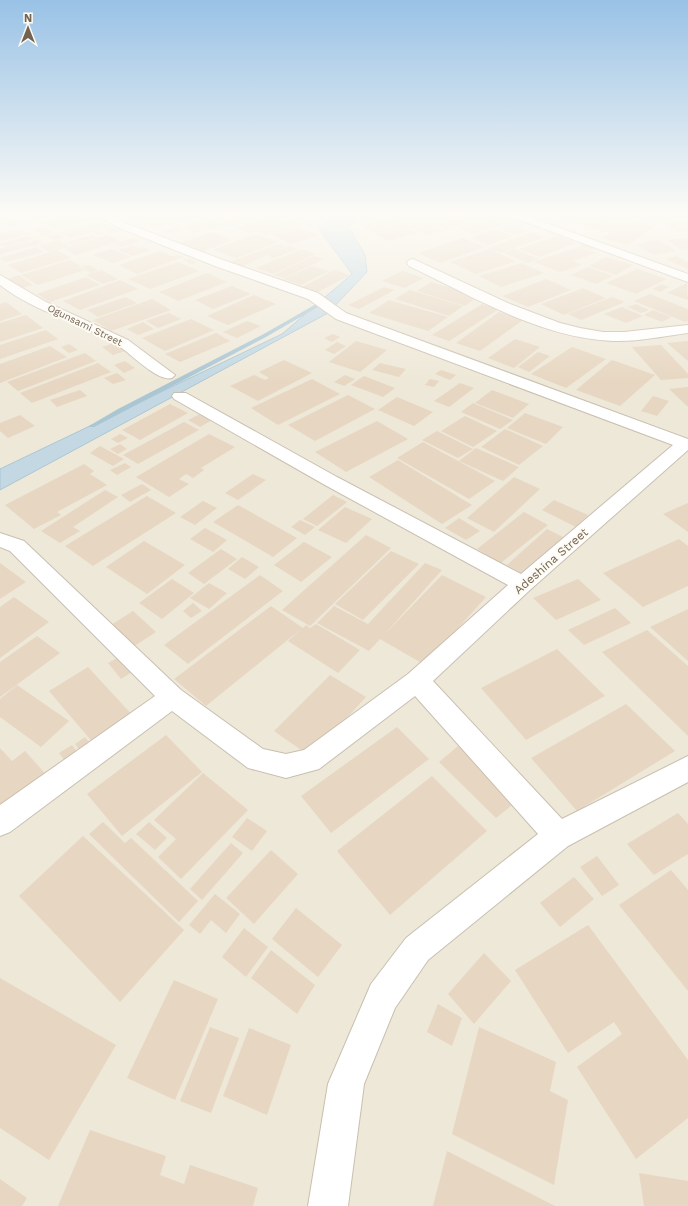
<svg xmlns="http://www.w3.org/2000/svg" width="688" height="1206" viewBox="0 0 688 1206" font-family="'Work Sans',sans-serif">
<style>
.residential{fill:#eee8d8}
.water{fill:#c3d8e2;stroke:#aac6d3}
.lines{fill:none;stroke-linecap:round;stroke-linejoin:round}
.stream{fill:#aac6d3;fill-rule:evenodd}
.building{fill:#e7d7c2}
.street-casing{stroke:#c9bfb0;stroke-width:2}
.street{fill:#fff;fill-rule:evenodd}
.labels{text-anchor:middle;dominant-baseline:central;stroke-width:4;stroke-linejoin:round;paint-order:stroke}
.far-street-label{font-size:10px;fill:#736352;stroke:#fdfbf3}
.street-label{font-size:12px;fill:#736352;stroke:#fdfbf3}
</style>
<rect width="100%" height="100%" fill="#faf7ec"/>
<rect class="residential" x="0" y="213" width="688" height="993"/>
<polygon class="water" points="337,213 360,213 349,227 365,255 367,272 328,313 0,490 0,469 282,334 352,274 319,229"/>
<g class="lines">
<polygon class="stream" points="318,303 323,304 266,337 94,427 90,427 89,426 118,409 262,335"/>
</g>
<g class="building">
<polygon points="27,213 62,213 62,214 37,221 24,214"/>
<polygon points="73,213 94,213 102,217 58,230 41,223"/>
<polygon points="138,213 162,213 164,215 134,222 125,217"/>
<polygon points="173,213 203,213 208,216 174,223 165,218 163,219 172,224 155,228 144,222"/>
<polygon points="217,213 233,213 233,214 216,218 210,215"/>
<polygon points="241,213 265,213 267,215 255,217 258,219 229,226 221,220 241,216 237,214"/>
<polygon points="278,213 284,213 290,217 278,219 285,222 262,230 293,220 302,224 266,235 256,231 248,233 235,228"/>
<polygon points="412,213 459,213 459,214 429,223 408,215"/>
<polygon points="464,213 482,213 489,216 447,230 431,224"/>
<polygon points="558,213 589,213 595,215 577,223 552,216"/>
<polygon points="617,213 626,216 619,220 598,214"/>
<polygon points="646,213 675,213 680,215 665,222 642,215"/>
<polygon points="599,215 627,223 630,220 655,226 628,245 602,238 624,224 609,233 581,225"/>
<polygon points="370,216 379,219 371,222 363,218"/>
<polygon points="400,216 414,223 375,233 361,226"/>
<polygon points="494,216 509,222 473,234 458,228"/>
<polygon points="9,219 19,224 10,227 0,222"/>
<polygon points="214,219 226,226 194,233 183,226"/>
<polygon points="99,221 119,231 110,233 102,230 110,227 98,230 105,234 99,235 92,232 70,238 57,232 77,226 84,229 92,227 87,224"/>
<polygon points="687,221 688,231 677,232 663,223"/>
<polygon points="422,222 443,231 428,235 408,226"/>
<polygon points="43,226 56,233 45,236 32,229"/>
<polygon points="404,226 418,232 388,241 375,234"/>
<polygon points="514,226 528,231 516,235 501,230"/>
<polygon points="178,227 183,230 166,234 162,231"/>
<polygon points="298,227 318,235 291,244 271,234"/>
<polygon points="21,228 30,234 0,241 0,233"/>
<polygon points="494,229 512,236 489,245 471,238"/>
<polygon points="212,232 233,240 201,252 180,243"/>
<polygon points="532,232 545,237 501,253 488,248"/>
<polygon points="57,234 65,238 55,240 48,236"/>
<polygon points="255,234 278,242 236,258 213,250"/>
<polygon points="93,235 97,237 71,245 67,242"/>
<polygon points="107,235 120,241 76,255 64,248"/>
<polygon points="27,236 33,239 5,247 0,244"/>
<polygon points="557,236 576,243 539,257 519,249"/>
<polygon points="133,238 140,241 121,247 114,244"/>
<polygon points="463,238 485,247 440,263 418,253"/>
<polygon points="688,238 688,249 682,250 667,240"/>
<polygon points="37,240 43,243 0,254 0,249"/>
<polygon points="59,240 69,246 50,252 39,246"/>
<polygon points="657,240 677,251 654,255 637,245"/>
<polygon points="588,242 602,246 593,250 579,246"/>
<polygon points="278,244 286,246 243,266 230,262"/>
<polygon points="131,245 139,248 143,247 151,250 133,256 118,250"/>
<polygon points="290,246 298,249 274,258 266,255"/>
<polygon points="36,247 44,252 6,262 0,258"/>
<polygon points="580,247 596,253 573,261 581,265 560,272 534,262 556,254 570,260 557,254"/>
<polygon points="111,249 131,257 113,263 93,255"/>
<polygon points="302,249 316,254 273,274 256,268"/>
<polygon points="489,249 516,261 476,274 450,262"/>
<polygon points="514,249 539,259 528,263 504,253"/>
<polygon points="57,250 71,258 21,273 8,265"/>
<polygon points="160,251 172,256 178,255 183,257 137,274 119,265"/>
<polygon points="314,256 324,259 284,278 274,275"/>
<polygon points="676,256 688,262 688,269 666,259"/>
<polygon points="606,257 633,265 616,275 589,266"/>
<polygon points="189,259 197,262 192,264 183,260"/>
<polygon points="70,260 81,266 78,267 85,270 38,285 21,275"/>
<polygon points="178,262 199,271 150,289 128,279"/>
<polygon points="522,263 544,273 501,287 479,276"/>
<polygon points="89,265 98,270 91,273 81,267"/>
<polygon points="312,266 329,271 301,285 283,279"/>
<polygon points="588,267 613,276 596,284 571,275"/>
<polygon points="637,269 667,279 636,294 606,283"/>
<polygon points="101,270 118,279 103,284 86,275"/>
<polygon points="334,270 350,275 316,293 300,288"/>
<polygon points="402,271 424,278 404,288 382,281"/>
<polygon points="207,273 227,282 178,301 159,292"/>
<polygon points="19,275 33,285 22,288 8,279"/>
<polygon points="86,277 100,285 50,302 37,294"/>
<polygon points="546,279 571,290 528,307 502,296"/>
<polygon points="120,280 138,289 80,310 63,301"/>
<polygon points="431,282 479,296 465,306 417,291"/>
<polygon points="687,283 688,300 667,293"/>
<polygon points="662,284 669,287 660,292 652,289"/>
<polygon points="232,286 251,294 213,309 195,300"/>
<polygon points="384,287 395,290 359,309 348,305"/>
<polygon points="583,288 606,298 564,315 541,304"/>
<polygon points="410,290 463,306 449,316 395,299"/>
<polygon points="650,294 688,309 688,321 685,322 634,301"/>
<polygon points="254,295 276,304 228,325 207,316"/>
<polygon points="126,297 137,303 98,317 87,310"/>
<polygon points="612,297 625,302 581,320 568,314"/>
<polygon points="152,299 171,310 111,331 93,320"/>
<polygon points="389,300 448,317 428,331 369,313"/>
<polygon points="6,302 22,314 0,321 0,304"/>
<polygon points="482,304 499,309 449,341 432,335"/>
<polygon points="636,304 649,310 641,313 627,307"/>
<polygon points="622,307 643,316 626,323 604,314"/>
<polygon points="653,310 671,317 662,322 644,315"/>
<polygon points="499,312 523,320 480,351 456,343"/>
<polygon points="169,313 181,319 158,328 146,321"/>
<polygon points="26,315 43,328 0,342 0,323"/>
<polygon points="191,319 214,330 165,351 142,338"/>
<polygon points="247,321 261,326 237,338 223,332"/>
<polygon points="143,322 154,329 138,335 127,329"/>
<polygon points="46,330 58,339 0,359 0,345"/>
<polygon points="216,333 230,341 180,362 165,354"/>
<polygon points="333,334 340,337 332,342 324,338"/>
<polygon points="515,339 540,347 514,368 488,358"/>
<polygon points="356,341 387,350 360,372 329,362"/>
<polygon points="688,341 688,361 667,343"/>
<polygon points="337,342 346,346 334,354 325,350"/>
<polygon points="114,343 125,351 113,355 102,347"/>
<polygon points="69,344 78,350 69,353 61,347"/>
<polygon points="661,345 688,374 688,378 661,380 632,347"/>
<polygon points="50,346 67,357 0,383 0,364"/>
<polygon points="572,347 606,359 566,388 531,374"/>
<polygon points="538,352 550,356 529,372 518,367"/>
<polygon points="85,353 96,361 18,391 7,382"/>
<polygon points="284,360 312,373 258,401 230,386 254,375 265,380 269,378 259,372"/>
<polygon points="612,360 655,375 620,406 576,390"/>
<polygon points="125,361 135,368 124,373 114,365"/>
<polygon points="98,363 111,372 32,403 20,393"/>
<polygon points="380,363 406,369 399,377 372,370"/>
<polygon points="441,370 456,375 450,380 435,374"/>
<polygon points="117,373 126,380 113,384 104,378"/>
<polygon points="345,375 355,379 344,386 334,382"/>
<polygon points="364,376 395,388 383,397 351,385"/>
<polygon points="312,379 340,394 278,425 251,408"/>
<polygon points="430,379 439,381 434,387 425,385"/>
<polygon points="460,383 474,388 449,407 434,401"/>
<polygon points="688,387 688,407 669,389"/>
<polygon points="80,390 87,396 57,407 50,400"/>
<polygon points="492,390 529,404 513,418 475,403"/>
<polygon points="348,395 375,409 315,441 288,425"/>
<polygon points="653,396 669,401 657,416 641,411"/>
<polygon points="397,397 433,412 414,426 378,410"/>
<polygon points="473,403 513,420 500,429 461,412"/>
<polygon points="170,404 188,413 140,440 122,430"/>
<polygon points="525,413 563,427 546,444 507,428"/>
<polygon points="200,414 212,420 200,427 188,420"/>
<polygon points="20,415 35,426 8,438 0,431 0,423"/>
<polygon points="465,416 497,431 473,447 441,431"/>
<polygon points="377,421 408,439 346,472 315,452"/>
<polygon points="184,422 199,430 138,464 123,455"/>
<polygon points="505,429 543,446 519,465 481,447"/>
<polygon points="437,431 473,449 458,458 422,440"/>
<polygon points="120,434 128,438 118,443 111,439"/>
<polygon points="209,434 235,447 201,468 204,470 193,478 186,474 179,479 189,484 169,497 136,477"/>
<polygon points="423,442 495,481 469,499 397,458"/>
<polygon points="120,444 127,449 118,454 110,449"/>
<polygon points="100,446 124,459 113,466 90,453"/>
<polygon points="476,448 519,467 503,481 459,461"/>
<polygon points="398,460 472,505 442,524 369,477"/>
<polygon points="125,463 131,467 117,475 110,470"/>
<polygon points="84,464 94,471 90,474 107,485 57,512 61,515 34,529 5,505"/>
<polygon points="253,474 266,480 238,500 225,493"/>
<polygon points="514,477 540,489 494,532 467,518"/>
<polygon points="142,484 151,490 130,502 121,495"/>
<polygon points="105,490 118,497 73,527 80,531 60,543 41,531"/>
<polygon points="333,495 347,502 317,526 303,519"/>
<polygon points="147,496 176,513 93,566 65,546"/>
<polygon points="554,500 588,515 576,527 542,510"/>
<polygon points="203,501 217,508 195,525 180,517"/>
<polygon points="688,503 688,532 663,514"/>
<polygon points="238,505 297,538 273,557 213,522"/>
<polygon points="345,507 372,519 346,543 318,530"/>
<polygon points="524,512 548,525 501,563 477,549"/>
<polygon points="459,518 480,531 466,540 445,528"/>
<polygon points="300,520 315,527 305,535 291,527"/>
<polygon points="205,528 227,540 213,552 190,539"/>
<polygon points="547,529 567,539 527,576 507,565"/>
<polygon points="366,535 391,548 310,626 282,610"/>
<polygon points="679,539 688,546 688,586 643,607 603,573"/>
<polygon points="144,541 185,565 147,594 106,567"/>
<polygon points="304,542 332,557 301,582 274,565"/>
<polygon points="221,549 237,559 204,584 188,573"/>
<polygon points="391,551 419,564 363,620 335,604"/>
<polygon points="242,557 259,567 245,579 228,569"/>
<polygon points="0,563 26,582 0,599"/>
<polygon points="425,563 442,570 383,636 442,575 486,597 425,665 380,639 369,651 317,623 334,606 368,624"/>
<polygon points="260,575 283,591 188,664 164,645"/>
<polygon points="172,579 194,593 162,619 139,603"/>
<polygon points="578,579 601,600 556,620 533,598"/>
<polygon points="209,583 227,593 209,609 190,598"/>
<polygon points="14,597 49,622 0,658 0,607"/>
<polygon points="193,603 202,611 191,618 183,611"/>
<polygon points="271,606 303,628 306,625 310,628 316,624 360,650 338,673 288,641 300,630 206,706 174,679"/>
<polygon points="615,608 631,623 584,645 568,630"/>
<polygon points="688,609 688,661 650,627"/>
<polygon points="133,611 156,632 133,647 111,625"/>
<polygon points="647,630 688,666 688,736 602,652"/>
<polygon points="37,636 60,653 0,697 0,662"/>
<polygon points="557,649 605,696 526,740 481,688"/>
<polygon points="119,657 132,672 121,679 108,663"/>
<polygon points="88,667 135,718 95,745 49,691"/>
<polygon points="330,675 366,697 311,757 274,731"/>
<polygon points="17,685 69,721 41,747 0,717 0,699"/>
<polygon points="626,704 675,751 577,811 531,758"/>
<polygon points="397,727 429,759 331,833 301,796"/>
<polygon points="166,735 202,772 122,836 87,794"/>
<polygon points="85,737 94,748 84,756 75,744"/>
<polygon points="72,745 80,756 67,764 59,753"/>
<polygon points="458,746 517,801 496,818 439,762"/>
<polygon points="0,748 12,761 25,751 50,779 0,807"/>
<polygon points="203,773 248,810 181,879 158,857 176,839 154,820"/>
<polygon points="432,776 487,831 390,915 337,851"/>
<polygon points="678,813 688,824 688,854 654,875 627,844"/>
<polygon points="247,818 267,831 252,851 232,837"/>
<polygon points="103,822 125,843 131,838 198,901 179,922 89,834"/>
<polygon points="149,822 167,838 155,850 136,834"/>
<polygon points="83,836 184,930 120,1002 19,896"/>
<polygon points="231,843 243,853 202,900 190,889"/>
<polygon points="271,850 298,874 254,924 226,898"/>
<polygon points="597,856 619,885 602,896 580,867"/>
<polygon points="671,870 688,890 688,991 619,905"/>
<polygon points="574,877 594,899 560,927 540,903"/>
<polygon points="215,894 240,914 226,933 211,920 200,934 189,925"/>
<polygon points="296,908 342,945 318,977 272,939"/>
<polygon points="588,925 688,1060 688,1118 636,1159 577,1067 622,1034 614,1022 568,1053 515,970"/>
<polygon points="244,928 268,947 246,977 222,957"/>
<polygon points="271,950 315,985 297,1014 251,978"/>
<polygon points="484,953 511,981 474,1024 448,994"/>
<polygon points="0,978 116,1045 49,1160 0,1128"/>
<polygon points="174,980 218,999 175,1100 127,1078"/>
<polygon points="438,1004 462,1018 452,1046 427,1032"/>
<polygon points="210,1027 239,1038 211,1113 180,1101"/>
<polygon points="479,1027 556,1062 550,1091 568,1100 554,1185 452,1134"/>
<polygon points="249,1028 291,1045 267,1115 223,1096"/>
<polygon points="90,1130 166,1156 160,1175 184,1184 190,1165 258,1188 253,1206 58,1206"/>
<polygon points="447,1151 555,1206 433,1206"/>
<polygon points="639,1173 688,1181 688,1206 644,1206"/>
<polygon points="0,1179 27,1198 22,1206 0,1206"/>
</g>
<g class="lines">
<defs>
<g id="street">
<polygon points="94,213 108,213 125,223 223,260 318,293 346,313 688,439 688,450 531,589 433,681 562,819 688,756 688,782 568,846 428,960 395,1008 364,1084 348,1206 308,1206 328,1084 371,984 406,938 538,834 415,696 319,769 286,778 248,768 172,711 10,832 0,836 0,805 155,696 10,551 0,547 0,533 24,541 181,690 263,749 286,754 304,750 408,674 508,585 325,485 174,399 172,396 174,393 186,393 337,477 521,574 673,445 336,319 308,299 215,266 117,227"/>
<polygon points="501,213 518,213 688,274 688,282"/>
<path d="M413,259L510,304L560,323L580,328L603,332H624L688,325V333C663,336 638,342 613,341C540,338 472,296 409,266L407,263L409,260Z"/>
<path d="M0,275L46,302L128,340L175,375L172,378C158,382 132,355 119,346C81,322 36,313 0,285Z"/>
</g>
</defs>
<use href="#street" class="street-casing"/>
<use href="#street" class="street"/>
</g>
<linearGradient id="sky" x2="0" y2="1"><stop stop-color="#99c2e6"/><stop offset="0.56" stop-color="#fdfbf6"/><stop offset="1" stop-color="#fdfbf6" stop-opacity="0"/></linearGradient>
<rect width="688" height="382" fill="url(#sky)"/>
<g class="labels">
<g class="far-street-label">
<text transform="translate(85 325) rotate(26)">Ogunsami Street</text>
</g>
<g class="street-label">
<text transform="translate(551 561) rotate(-41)">Adeshina Street</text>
</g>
</g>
<g transform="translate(28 28)" stroke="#fdfbf3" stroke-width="3" paint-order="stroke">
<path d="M0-3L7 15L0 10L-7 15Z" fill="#736352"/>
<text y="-6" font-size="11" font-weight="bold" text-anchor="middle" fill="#736352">N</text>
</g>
</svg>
